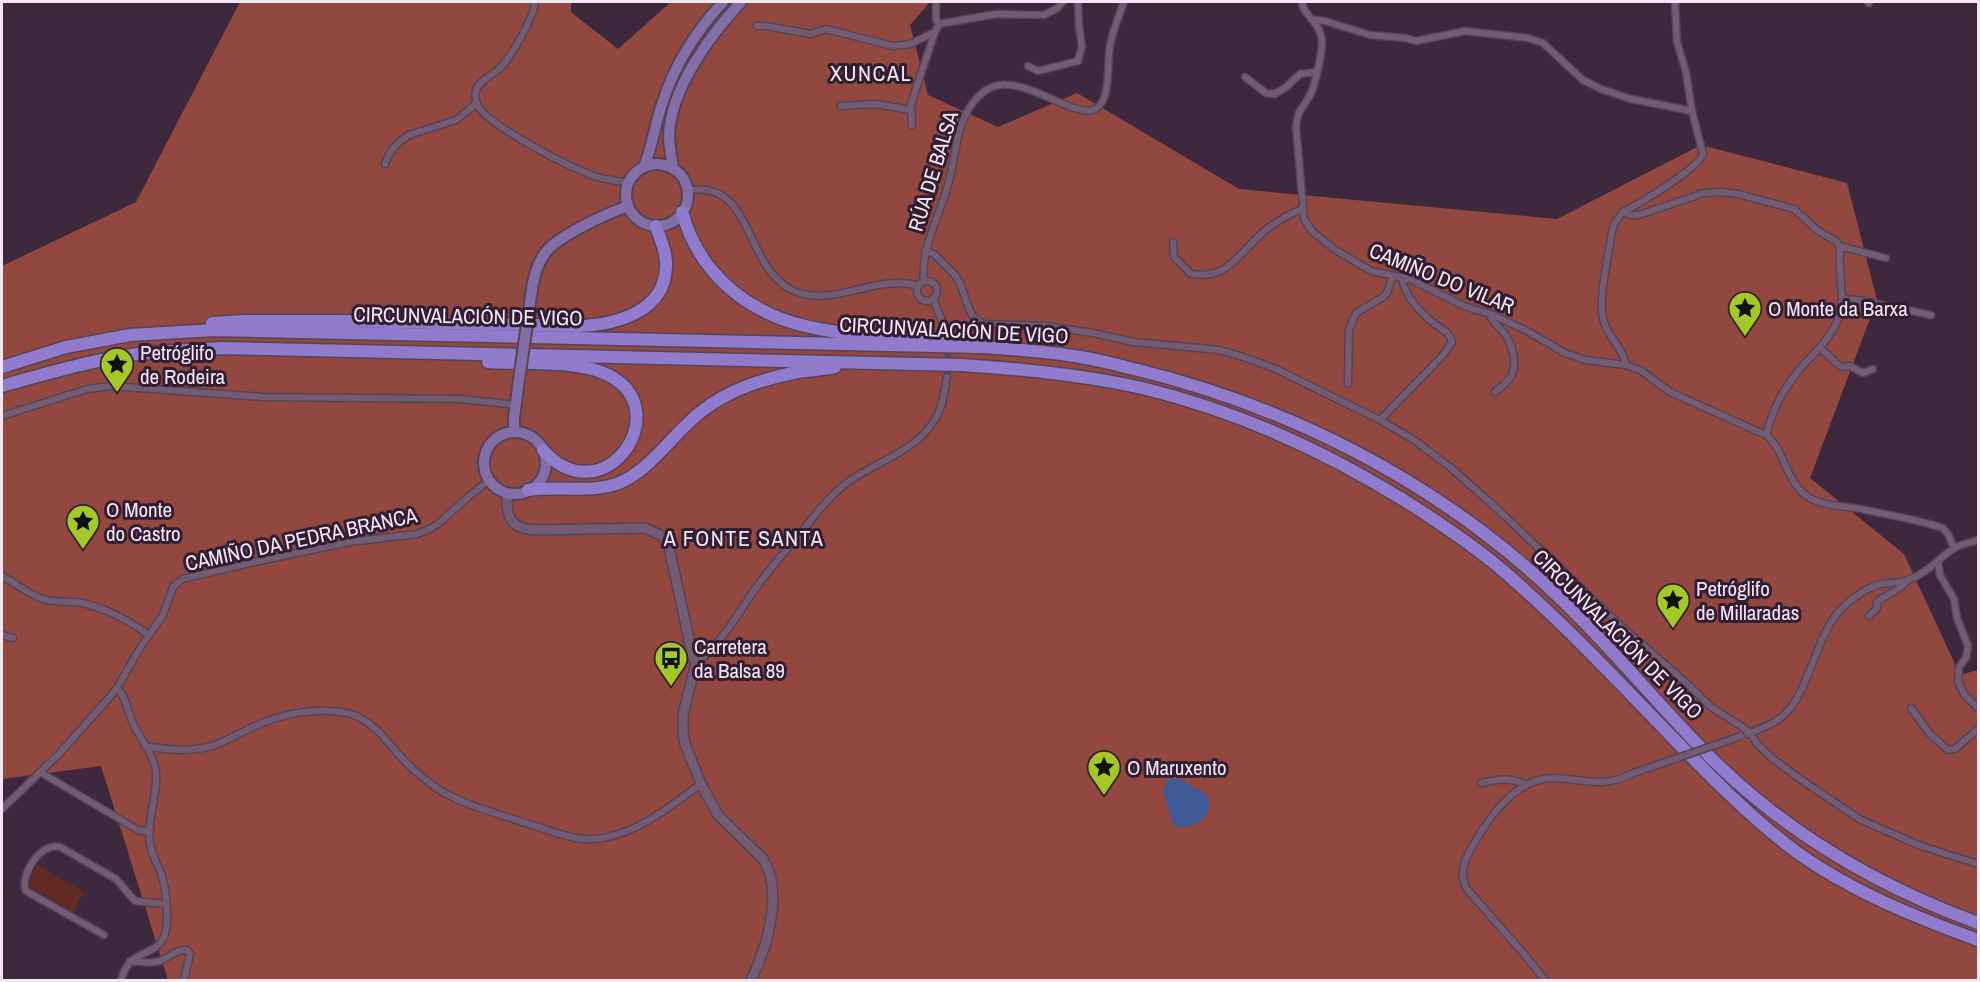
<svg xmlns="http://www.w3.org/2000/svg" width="1980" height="982" viewBox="0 0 1980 982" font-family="'Archivo Narrow',sans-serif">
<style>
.green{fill:#612a23}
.forest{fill:#93483f}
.water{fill:#3f5c98}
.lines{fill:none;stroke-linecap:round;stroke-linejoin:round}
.street-tunnel{stroke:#584558;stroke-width:6;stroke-dasharray:6 3;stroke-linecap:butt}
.street-casing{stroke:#554456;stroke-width:9}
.secondary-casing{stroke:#554456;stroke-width:12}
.primary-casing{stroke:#554456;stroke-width:14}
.highway-casing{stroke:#554456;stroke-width:15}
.street{stroke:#735b73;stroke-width:6}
.secondary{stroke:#735b73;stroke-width:9}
.primary{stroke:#846ea8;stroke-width:10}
.highway{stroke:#907bcc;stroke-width:12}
.street-bridge-casing{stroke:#554456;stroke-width:9;stroke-linecap:butt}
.primary-bridge-casing{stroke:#554456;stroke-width:14;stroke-linecap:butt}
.street-bridge{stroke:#735b73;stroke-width:6}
.primary-bridge{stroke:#846ea8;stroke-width:10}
.labels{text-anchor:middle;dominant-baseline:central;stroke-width:6;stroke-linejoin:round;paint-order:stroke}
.street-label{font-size:21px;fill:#f4e7f4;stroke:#321e33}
.poi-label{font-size:21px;fill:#f4e7f4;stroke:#321e33;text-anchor:start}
.neighbourhood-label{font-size:22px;letter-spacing:1.5px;fill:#f4e7f4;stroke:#321e33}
</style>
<rect width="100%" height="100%" fill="#3d283d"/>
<polygon class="green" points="37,865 84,892 73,912 30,887 29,881"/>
<polygon class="forest" points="240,2 571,2 571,12 618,49 671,2 930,2 910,25 928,95 998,127 1077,93 1239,189 1557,219 1701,145 1847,183 1877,300 1810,478 1904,554 1960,675 1978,670 1978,980 168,980 101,766 2,779 2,266 136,202"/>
<path class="water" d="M1172,778L1182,780L1207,795C1208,800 1210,805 1209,809C1205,823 1185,831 1173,825L1163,790L1167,780Z"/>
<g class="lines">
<polyline class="street-tunnel" points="947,377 948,346"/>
<defs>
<g id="street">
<path d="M535,2C533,19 511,58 498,70C491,76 482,79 477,88C475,93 475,100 478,106C488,125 569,167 592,175C603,180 616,180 628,183"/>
<path d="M1302,2C1303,16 1321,22 1322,42C1322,54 1315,87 1309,97C1301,112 1299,106 1296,126L1304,219L1312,231L1334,249L1371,271L1410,279L1464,306L1493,315L1527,331L1565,353L1585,360L1626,365L1640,370L1670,392L1766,435C1784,449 1785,477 1803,493C1820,508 1845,505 1865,510C1891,515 1918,520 1943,528L1948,534L1954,548"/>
<polyline points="1868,2 1869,3"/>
<polyline points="1314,20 1325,21 1370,35 1405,38 1416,41 1465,31 1528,38 1543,43 1583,80 1601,89 1631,99 1692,111"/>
<polyline points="939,24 997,14 1044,15 1056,9 1063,2"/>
<polyline points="757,26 766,26 811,34 826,29 893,46 910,44 935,32 939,24 936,20 936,2"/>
<polyline points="1028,66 1038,71 1078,61 1082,46 1079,27 1078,2"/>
<polyline points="1245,77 1266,93 1274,94 1285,88 1300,74 1317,72"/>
<polyline points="841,106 876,104 911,110"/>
<polyline points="912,125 911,104 935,32"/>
<path d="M385,164C389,151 397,142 409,135L456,120L477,103"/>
<path d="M687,191C751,177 744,262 788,288C829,312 876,272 918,286"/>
<path d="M1623,212C1640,203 1698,169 1703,154L1692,111L1686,72L1677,42L1675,2"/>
<path d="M1173,242L1174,257L1191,274C1227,280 1238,255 1262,233C1274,223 1287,215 1302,209"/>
<polyline points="1839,246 1886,258"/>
<polyline points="925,251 934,254 955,275 960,283 969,309 974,318 984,324 1045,326 1093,333 1134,342 1219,350 1237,355 1274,368 1380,420 1414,440 1451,468 1493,505 1621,626 1684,681 1711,707 1750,732 1757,744 1773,759 1800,779 1861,820 1921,846 1978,864"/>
<circle cx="927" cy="291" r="10"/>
<path d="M924,282C920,246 941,215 949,181C955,160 955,138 964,118C970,105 980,91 995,86C1027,76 1081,124 1098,107C1111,96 1107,62 1110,45C1113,30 1119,16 1124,2"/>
<polyline points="933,299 946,331"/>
<polyline points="1843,299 1858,300 1931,315"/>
<path d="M1493,315L1491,318C1495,324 1500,328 1504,333C1513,345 1519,366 1509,379C1506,384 1499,388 1495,392"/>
<polyline points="1820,348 1841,367 1850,366 1863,373 1873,369"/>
<path d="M1626,365C1624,349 1607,337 1603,319C1598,298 1609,254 1612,231L1614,224L1623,212L1631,215H1639L1704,193L1721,192L1738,194L1794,209L1817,230L1837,242L1839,246C1841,252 1839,258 1840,265C1840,284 1845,301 1838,319C1830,340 1813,354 1799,370C1782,391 1773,409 1766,435"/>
<polyline points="1348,384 1349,330 1356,313 1383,297 1387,293 1392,277"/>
<polyline points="2,416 87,389 111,386 263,397 461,399 516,405"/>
<path d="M1380,420L1444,354L1452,342C1450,332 1439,328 1432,322C1418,309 1406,298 1402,279"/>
<polyline points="1938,561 1940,575 1954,599 1957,618 1968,646 1966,658 1959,667 1958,681 1964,694 1978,708"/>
<path d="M2,576C15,583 28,594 43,599C54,603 65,601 76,602C100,605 130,621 149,635"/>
<path d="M1869,616L1877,608V602C1887,594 1901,590 1908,580"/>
<polyline points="2,635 13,638"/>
<path d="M696,664C720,645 736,617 753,592C768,571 785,551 802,531C813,518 823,504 835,493C864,464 911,457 934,421C943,408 944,392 947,377"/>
<path d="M117,688C126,697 127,709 132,721C138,736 151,750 155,766C160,792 146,818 150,843C151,854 157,863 161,873C166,887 170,923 164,937C155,958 130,947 121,980"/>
<polyline points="1911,708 1930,734 1948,750 1955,749 1978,729"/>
<path d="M1747,734C1760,729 1772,725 1783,716C1807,696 1815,642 1836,615C1845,603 1865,588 1881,584C1889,583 1900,583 1908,580C1926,574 1938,559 1953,549C1960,544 1970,543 1978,540"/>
<path d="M145,746C168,750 189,752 212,746C227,741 240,733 253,727C280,714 312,708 341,712C377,717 389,749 414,770C423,778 432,786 443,792C470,807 502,815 532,825C549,830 566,838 584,839C592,840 599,839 607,837C642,830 672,805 701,784"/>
<polyline points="40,772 138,830 149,832"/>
<path d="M1481,783C1498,779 1511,777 1527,785"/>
<polyline points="2,809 59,754 107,700 117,688 140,648 163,615 173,587 182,579 259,561 349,542 417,534 430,529 439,523 467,498 489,480"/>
<path d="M104,935L26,891C19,875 42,839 62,848L116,879L135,901L166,904"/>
<path d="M130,961C141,962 150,964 160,961C170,957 176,949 187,950L190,954L184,980"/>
<path d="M1545,980L1523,953L1466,888C1458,871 1466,857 1475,842C1491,814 1517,778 1553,778C1587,779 1601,789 1634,773"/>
</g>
<path id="secondary" d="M507,493C506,518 510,529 537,530L645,528L662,536L669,547L692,654L696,664L683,714V733L685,744L701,784L718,815L763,859C784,891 767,948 751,980"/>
<g id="primary">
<circle cx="657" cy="195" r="31"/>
<path d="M644,167C652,147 655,125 662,104C674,66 696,31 723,2"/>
<path d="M673,169C672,158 669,147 669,136C670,89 711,34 741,2"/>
<path d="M530,303C532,286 535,267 545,253C559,235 606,214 628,206"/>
<polyline points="514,432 514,418 518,387"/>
<circle cx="515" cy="463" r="31"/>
</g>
<g id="highway">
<path d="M682,212C688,233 697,252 711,269C770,342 866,334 950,338"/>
<path d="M212,323L243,321H341L578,326C615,325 665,312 666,267C667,253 660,239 656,226"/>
<path d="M488,362C521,364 577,360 606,374C680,408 604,518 543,450"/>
<path d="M2,367L66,347L130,335L214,330L980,347C1011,349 1043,351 1074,356C1096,359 1117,365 1138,370C1288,407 1429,478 1544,583C1604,638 1655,702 1712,759C1787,833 1880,887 1978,923"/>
<path d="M2,386C40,375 78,364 117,357C152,351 187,350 222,348L961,365C1024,369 1086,375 1146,389C1244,413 1337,457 1421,511C1454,533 1488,556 1517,583C1571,631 1621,684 1671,736C1710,776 1750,817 1795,851C1850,891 1915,917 1978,940"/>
<path d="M528,490C558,485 590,494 619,483C652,469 673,433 702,411C730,389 763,379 798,372C810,370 823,370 835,367"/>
</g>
</defs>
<use href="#street" class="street-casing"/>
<use href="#secondary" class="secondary-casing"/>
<use href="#primary" class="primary-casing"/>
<use href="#highway" class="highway-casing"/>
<use href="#street" class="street"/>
<use href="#secondary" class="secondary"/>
<use href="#primary" class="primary"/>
<use href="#highway" class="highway"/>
<defs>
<polyline id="street-bridge" points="1634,773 1741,736"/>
<polyline id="primary-bridge" points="518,387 530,303"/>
</defs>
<use href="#street-bridge" class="street-bridge-casing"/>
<use href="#primary-bridge" class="primary-bridge-casing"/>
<use href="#street-bridge" class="street-bridge"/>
<use href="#primary-bridge" class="primary-bridge"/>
</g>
<defs>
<symbol id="sight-pin" viewBox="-11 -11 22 30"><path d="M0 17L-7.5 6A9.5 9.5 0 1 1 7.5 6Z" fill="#a3c927" stroke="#321e33"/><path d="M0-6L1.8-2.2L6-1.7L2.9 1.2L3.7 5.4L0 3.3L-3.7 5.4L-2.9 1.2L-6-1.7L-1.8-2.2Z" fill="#111"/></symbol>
<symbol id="bus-pin" viewBox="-11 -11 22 30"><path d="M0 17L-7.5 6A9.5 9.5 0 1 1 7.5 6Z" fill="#a3c927" stroke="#321e33"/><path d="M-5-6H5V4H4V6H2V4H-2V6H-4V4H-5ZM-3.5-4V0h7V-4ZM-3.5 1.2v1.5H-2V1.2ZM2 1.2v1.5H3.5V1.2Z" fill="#111"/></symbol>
</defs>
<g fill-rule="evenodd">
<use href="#sight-pin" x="1726" y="289" width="38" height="52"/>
<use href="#sight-pin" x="98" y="345" width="38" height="52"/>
<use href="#sight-pin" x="64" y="502" width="38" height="52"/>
<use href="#sight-pin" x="1654" y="581" width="38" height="52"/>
<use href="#bus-pin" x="652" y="639" width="38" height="52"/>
<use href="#sight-pin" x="1085" y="748" width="38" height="52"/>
</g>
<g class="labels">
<g class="street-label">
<text transform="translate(933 171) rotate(-73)">RÚA DE BALSA</text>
<text transform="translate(1442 278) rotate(22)">CAMIÑO DO VILAR</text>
<text transform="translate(468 316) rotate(1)">CIRCUNVALACIÓN DE VIGO</text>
<text transform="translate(954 330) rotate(3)">CIRCUNVALACIÓN DE VIGO</text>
<text transform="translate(301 539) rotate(-12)">CAMIÑO DA PEDRA BRANCA</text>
<text transform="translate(1618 634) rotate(45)">CIRCUNVALACIÓN DE VIGO</text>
</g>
<g class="poi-label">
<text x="1768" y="308">O Monte da Barxa</text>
<text x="140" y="352">Petróglifo<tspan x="140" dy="24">de Rodeira</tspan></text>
<text x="106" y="509">O Monte<tspan x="106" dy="24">do Castro</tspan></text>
<text x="1696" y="588">Petróglifo<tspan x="1696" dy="24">de Millaradas</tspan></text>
<text x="694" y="646">Carretera<tspan x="694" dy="24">da Balsa 89</tspan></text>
<text x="1127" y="767">O Maruxento</text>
</g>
<g class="neighbourhood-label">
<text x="871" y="73">XUNCAL</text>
<text x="744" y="538">A FONTE SANTA</text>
</g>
</g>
<rect width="1980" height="982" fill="none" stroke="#f4e7f4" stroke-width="6"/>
</svg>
